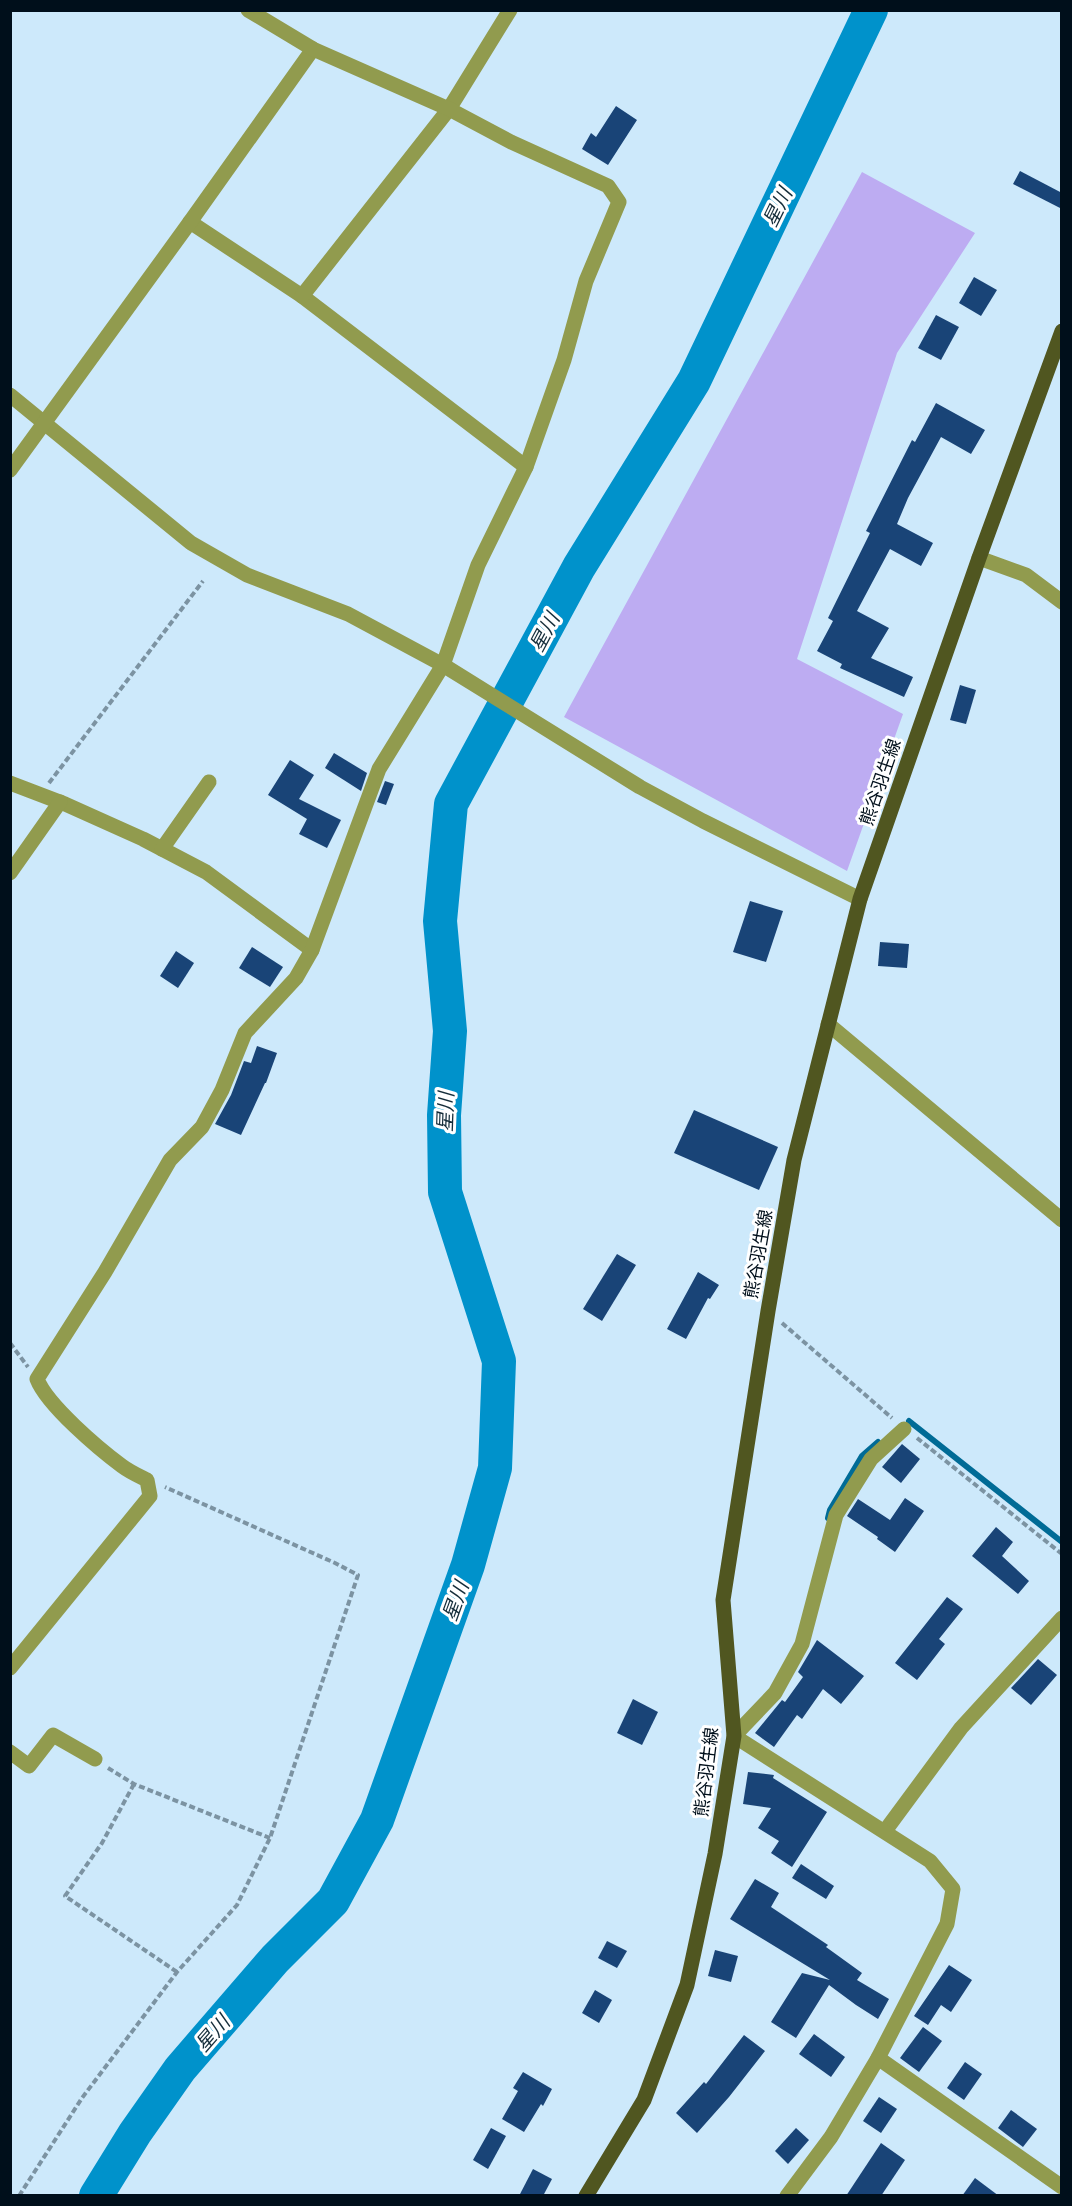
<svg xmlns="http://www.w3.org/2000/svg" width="1072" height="2206" viewBox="0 0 1072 2206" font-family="'Asap Condensed','Noto Sans JP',sans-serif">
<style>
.green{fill:#bdacf2}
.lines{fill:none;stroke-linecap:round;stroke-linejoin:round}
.stream{stroke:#006b96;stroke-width:6}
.river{stroke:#0092cb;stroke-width:34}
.building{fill:#194477}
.path{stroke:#7c93a2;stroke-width:4;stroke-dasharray:6 3;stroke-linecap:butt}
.minor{stroke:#919b4e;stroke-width:15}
.major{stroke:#505620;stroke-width:15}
.labels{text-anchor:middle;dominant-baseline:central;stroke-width:6;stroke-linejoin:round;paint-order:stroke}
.street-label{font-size:18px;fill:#000f1b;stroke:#fff}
.water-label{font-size:20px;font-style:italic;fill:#152d3a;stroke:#fff}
</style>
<rect width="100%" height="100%" fill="#cde9fb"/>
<polygon class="green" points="862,172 975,233 897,353 797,659 903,714 847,871 564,717"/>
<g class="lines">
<g class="stream">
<polyline points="909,1421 1062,1542"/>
<polyline points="828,1518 830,1510 862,1456 878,1442"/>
</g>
<polyline class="river" points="96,2196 135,2133 180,2069 275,1959 333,1901 377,1820 468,1565 495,1468 499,1361 445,1192 444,1115 450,1031 440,921 451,804 579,567 694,381 871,10"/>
</g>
<g class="building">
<polygon points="616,106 637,120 608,165 582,149 591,133 596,137"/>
<polygon points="1020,171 1062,193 1062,209 1013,184"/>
<polygon points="974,277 997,290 981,316 959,303"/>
<polygon points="936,315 959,327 941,360 918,348"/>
<polygon points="936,403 985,430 971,454 941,437 908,498 897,524 933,543 921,566 890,549 857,611 889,628 871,658 913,677 904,697 840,668 842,664 817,651 833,621 828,618 870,533 866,531 912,440 915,442"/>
<polygon points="960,685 976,690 966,724 950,720"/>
<polygon points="334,753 367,773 361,791 325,768"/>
<polygon points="290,760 314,775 299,799 341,820 327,848 299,834 307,819 268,795"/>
<polygon points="385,781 394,784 386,805 377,802"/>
<polygon points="750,901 783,911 766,962 733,952"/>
<polygon points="880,942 909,944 907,968 878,966"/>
<polygon points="252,947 283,967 270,987 239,968"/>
<polygon points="176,951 194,963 178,988 160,976"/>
<polygon points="257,1046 277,1053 266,1083 265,1083 241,1135 215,1124 231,1095 244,1061 251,1063"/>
<polygon points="694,1110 778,1147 759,1190 674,1153"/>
<polygon points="617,1254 636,1265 602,1321 583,1309"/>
<polygon points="698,1272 719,1285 710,1299 708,1298 686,1339 667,1329"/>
<polygon points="902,1444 920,1459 901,1483 882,1467"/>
<polygon points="905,1498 924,1511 895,1552 877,1539 878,1537 847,1516 858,1499 890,1520"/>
<polygon points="996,1527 1013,1542 1002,1556 1029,1581 1018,1594 972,1556"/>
<polygon points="947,1597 963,1609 939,1639 945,1644 917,1680 895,1663"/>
<polygon points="817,1640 864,1676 841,1704 823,1689 802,1719 797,1715 774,1747 755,1733 782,1700 785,1702 803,1677 798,1672"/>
<polygon points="1038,1659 1057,1675 1031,1705 1011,1688"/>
<polygon points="633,1699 658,1712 642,1745 617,1733"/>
<polygon points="748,1772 774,1775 773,1778 827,1812 792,1867 771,1853 779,1841 758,1828 771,1808 743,1804"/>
<polygon points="801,1864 834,1886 826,1899 792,1878"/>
<polygon points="755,1879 779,1893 771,1907 828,1945 826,1947 862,1973 857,1980 889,1999 878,2019 856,2005 829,1985 796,2038 771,2022 802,1973 830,1980 730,1919"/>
<polygon points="607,1941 627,1951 617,1968 598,1958"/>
<polygon points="715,1950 738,1956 731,1982 708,1976"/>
<polygon points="949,1965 972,1980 951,2012 941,2005 928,2025 914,2016"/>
<polygon points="595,1990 612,2000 599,2023 582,2013"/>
<polygon points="923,2027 942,2041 919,2072 900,2058"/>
<polygon points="814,2034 845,2057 831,2077 799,2054"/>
<polygon points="744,2035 765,2051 729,2097 697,2133 676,2113 704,2082 706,2084"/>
<polygon points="965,2062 982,2074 964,2100 947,2088"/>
<polygon points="523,2072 552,2089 543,2106 541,2104 524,2132 502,2119 518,2091 513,2088"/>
<polygon points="879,2097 897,2109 881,2133 863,2121"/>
<polygon points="1011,2110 1037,2129 1023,2147 998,2128"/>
<polygon points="491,2128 506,2136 488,2169 473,2160"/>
<polygon points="796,2128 809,2140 788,2164 775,2151"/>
<polygon points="881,2143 905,2160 881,2196 846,2196"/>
<polygon points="533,2169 552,2179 543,2196 519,2196"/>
<polygon points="975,2178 999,2196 962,2196"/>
</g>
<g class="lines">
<g class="path">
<polyline points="49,783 203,581"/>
<polyline points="782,1323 892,1418"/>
<polyline points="10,1343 28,1367"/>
<polyline points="917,1438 1062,1554"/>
<polyline points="108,1768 134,1784 270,1838"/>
<polyline points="134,1784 102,1843 65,1896 177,1972"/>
<polyline points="19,2196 82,2098 177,1972 237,1905 270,1838 358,1575 335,1563 165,1487"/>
</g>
<g class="minor">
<polyline points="190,222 302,296 526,467"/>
<polyline points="302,296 449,109 510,10"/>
<polyline points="10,395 191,543 247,575 348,614 443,665 640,787 703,821 860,899"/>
<polyline points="10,470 190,222 313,49"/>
<polyline points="979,558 1026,575 1062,602"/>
<polyline points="10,783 65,804 143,839 206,872 312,950"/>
<polyline points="162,849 209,782"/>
<polyline points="10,873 60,802"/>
<polyline points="828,1024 1062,1220"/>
<path d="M10,1668L150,1496L147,1480C139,1476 130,1472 122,1466C99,1449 47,1405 37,1379L105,1272L170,1160L202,1127L222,1090L245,1033L296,978L312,950L379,769L443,665L478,565L526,467L564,360L586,281L619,202L608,186L511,142L449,109L313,49L248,10"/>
<polyline points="10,1752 29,1766 53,1735 95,1759"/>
<polyline points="885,1831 961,1728 1062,1618"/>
<polyline points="878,2058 1062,2187"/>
<polyline points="787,2196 831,2137 878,2058 947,1924 953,1889 930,1861 734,1736 775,1693 802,1644 836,1515 871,1459 904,1429"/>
</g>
<polyline class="major" points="586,2196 644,2100 687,1985 715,1854 734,1736 723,1600 768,1311 794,1160 860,899 979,558 1062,331"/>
</g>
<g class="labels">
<g class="street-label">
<text transform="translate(880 782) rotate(-71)">熊谷羽生線</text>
<text transform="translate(758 1254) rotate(-80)">熊谷羽生線</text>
<text transform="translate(706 1772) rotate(-83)">熊谷羽生線</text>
</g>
<g class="water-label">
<text transform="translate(777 207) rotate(-64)">星川</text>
<text transform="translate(544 632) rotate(-62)">星川</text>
<text transform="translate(445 1112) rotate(-88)">星川</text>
<text transform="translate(455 1601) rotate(-70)">星川</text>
<text transform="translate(212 2033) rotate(-49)">星川</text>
</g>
</g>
<rect width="1072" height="2206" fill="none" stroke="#000f1b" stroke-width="24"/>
</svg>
